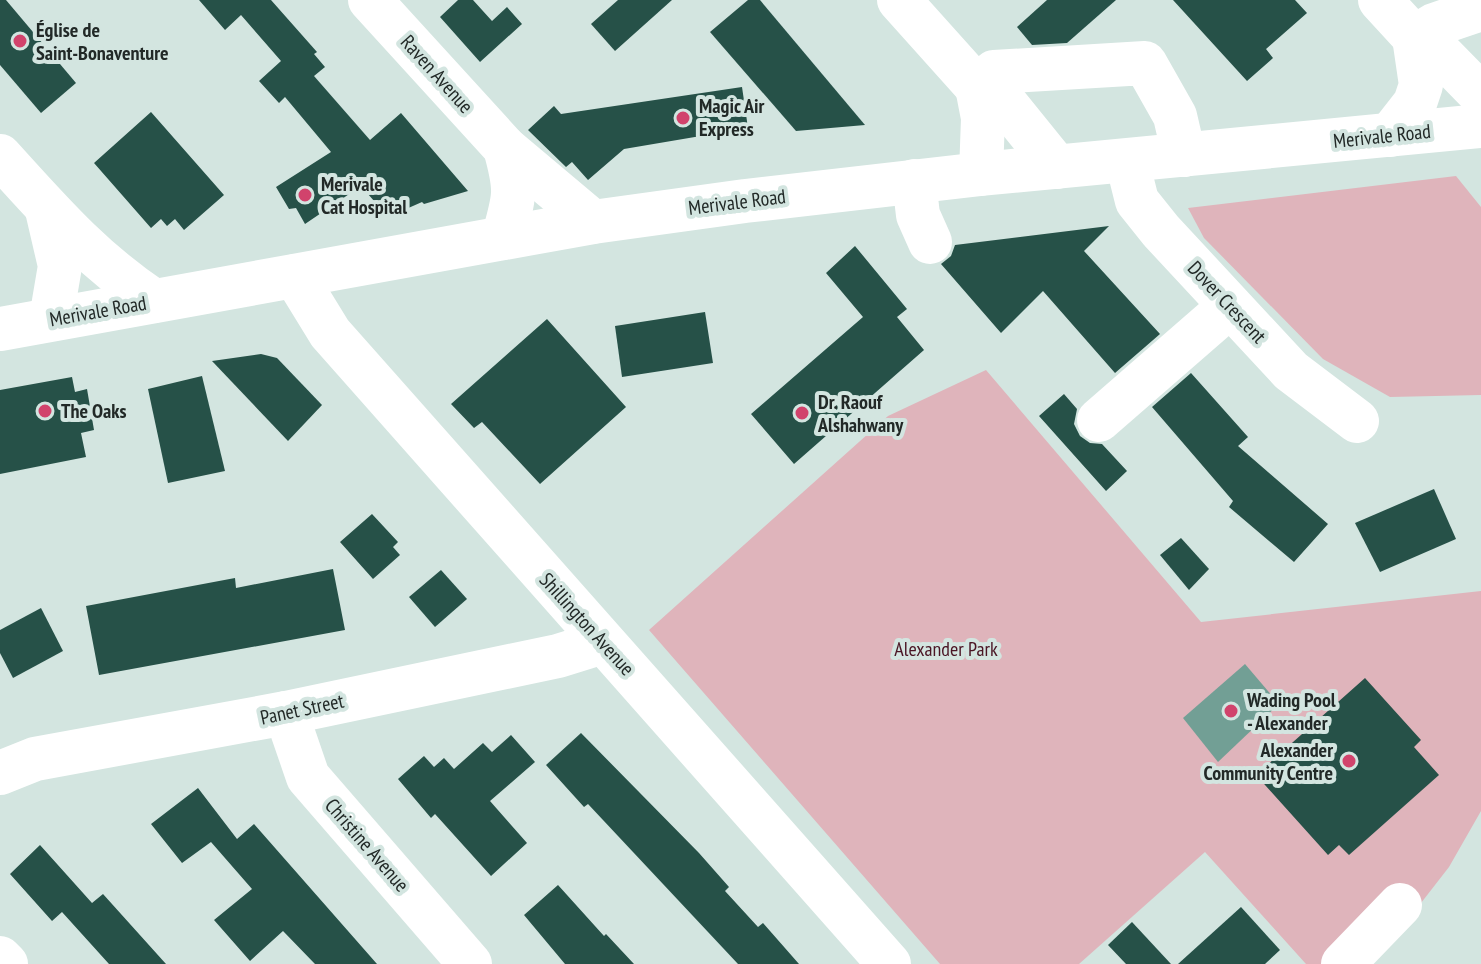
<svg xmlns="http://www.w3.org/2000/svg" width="1481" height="964" viewBox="0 0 1481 964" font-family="'PT Sans Narrow',sans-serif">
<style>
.green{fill:#dfb4bb}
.water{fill:#729f95}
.building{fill:#265148}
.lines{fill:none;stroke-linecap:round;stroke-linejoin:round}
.minor{stroke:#fff;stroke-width:44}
.major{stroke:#fff;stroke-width:44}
.poi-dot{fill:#d1436c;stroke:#d3e5e0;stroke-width:3}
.labels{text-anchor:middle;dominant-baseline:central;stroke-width:8;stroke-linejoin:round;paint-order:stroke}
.poi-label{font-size:20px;font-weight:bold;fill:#222927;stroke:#d3e5e0;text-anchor:start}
.street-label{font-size:20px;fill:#222927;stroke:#d3e5e0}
.park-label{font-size:20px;fill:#4a1524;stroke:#d3e5e0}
</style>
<rect width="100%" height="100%" fill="#d3e5e0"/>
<g class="green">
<polygon points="1456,176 1481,207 1481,395 1390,397 1323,359 1204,238 1188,208"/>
<polygon points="986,370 1201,622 1481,591 1481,811 1449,867 1421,903 1343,964 1306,964 1205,852 1079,964 940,964 649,630 888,416"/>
</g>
<polygon class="water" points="1245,664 1279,704 1218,762 1183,718"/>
<g class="building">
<polygon points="0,0 6,0 76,83 41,113 0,65"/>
<polygon points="199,0 271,0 317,52 314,54 325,67 314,76 370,140 401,113 468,191 424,204 422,202 388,217 361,186 305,224 296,208 289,209 276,187 331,152 285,97 279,103 259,81 281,61 241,15 225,30"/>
<polygon points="458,0 473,0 492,21 507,7 522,24 480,62 440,17"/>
<polygon points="618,0 672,0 615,51 591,24"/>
<polygon points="748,0 760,0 865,125 796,131 710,32"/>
<polygon points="1047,0 1116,0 1067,43 1032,45 1017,27"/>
<polygon points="1173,0 1295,0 1307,13 1266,49 1273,58 1247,81"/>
<polygon points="742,87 748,128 624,149 588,180 572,162 566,167 528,130 554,106 561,114"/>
<polygon points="151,112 224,195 184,230 175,219 167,226 161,219 151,228 94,163"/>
<polygon points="1109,226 1084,251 1160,334 1115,373 1043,291 1001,333 941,264 951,256 955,245"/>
<polygon points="855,246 907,309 897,317 924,350 794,464 751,414 863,317 826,273"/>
<polygon points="705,312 713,363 622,377 615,326"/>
<polygon points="547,319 626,407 540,484 482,422 474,428 451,404"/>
<polygon points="261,354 277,358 322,405 288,441 212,361"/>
<polygon points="1191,373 1248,437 1238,446 1328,524 1294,562 1229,507 1233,501 1152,407"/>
<polygon points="202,376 225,471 168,483 148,389"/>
<polygon points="72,377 75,392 87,389 94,430 81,433 86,457 0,474 0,390"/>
<polygon points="1064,394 1077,409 1074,424 1080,436 1090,443 1102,444 1127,471 1106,491 1039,416"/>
<polygon points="1434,489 1456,539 1380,572 1355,523"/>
<polygon points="372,514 398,542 393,547 400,555 373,579 340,542"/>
<polygon points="1181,538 1209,569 1189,590 1160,555"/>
<polygon points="333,569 345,630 99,675 86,606 235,578 236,588"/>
<polygon points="441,570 467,599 435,627 409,597"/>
<polygon points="41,608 63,651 13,678 0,653 0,630"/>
<polygon points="1365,678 1421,740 1414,747 1439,775 1349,855 1339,845 1328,855 1256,775"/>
<polygon points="581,733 699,853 729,887 725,891 758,927 763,923 799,964 738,964 588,804 584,807 546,765"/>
<polygon points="511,735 535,762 490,801 527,843 491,876 435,814 431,818 398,779 424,756 434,767 444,758 454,769 483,743 492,752"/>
<polygon points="198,788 237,839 254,824 377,964 315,964 283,931 250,961 214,920 252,889 211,842 182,863 151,824"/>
<polygon points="40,845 92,903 103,894 166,964 109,964 62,912 52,921 10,874"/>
<polygon points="558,885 604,936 606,934 634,964 565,964 524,915"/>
<polygon points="1241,907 1280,950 1265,964 1178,964"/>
<polygon points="1132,922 1171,964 1126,964 1108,945"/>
</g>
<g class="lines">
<g class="minor">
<polyline points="370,0 505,148 593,222"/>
<polyline points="899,0 977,87 1002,99 1057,167"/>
<polyline points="1380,0 1414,37 1441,54 1481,95"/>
<polyline points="1414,37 1434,25 1481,9"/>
<polyline points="977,87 994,72 1145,63 1175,116 1184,155"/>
<polyline points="977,87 983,118 981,174"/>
<polyline points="1390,135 1415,103 1421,85 1414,37"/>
<path d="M0,156C50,211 91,259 154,301"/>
<polyline points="1127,161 1137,201 1161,231 1291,371 1357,421"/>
<polyline points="914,181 918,215 930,242"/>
<polyline points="47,210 60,266 51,319"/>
<path d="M503,238C515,196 517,191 505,148"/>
<polyline points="295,276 330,333 889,964"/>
<polyline points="1099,420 1230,306"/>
<polyline points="286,713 308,777 470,964"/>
<polyline points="0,773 35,759 286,713 558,656 603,642"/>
<polyline points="0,958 6,964"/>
<polyline points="1343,964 1400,905"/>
</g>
<polyline class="major" points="0,329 593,222 745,201 981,174 1481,126"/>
</g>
<g class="poi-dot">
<circle cx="20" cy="41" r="8"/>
<circle cx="683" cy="118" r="8"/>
<circle cx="305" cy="195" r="8"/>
<circle cx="45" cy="411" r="8"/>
<circle cx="802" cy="413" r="8"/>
<circle cx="1231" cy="711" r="8"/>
<circle cx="1349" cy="761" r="8"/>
</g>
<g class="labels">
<g class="poi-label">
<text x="36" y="30">Église de<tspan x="36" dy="23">Saint-Bonaventure</tspan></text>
<text x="699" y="106">Magic Air<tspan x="699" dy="23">Express</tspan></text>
<text x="321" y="184">Merivale<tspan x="321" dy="23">Cat Hospital</tspan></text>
<text x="818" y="402">Dr. Raouf<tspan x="818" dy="23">Alshahwany</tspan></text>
<text x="61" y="411">The Oaks</text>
<text x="1247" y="700">Wading Pool<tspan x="1247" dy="23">- Alexander</tspan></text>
<text x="1333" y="750" text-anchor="end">Alexander<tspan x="1333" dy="23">Community Centre</tspan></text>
</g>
<g class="street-label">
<text transform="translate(437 74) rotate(48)">Raven Avenue</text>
<text transform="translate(1382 136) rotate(-6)">Merivale Road</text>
<text transform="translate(737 202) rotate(-7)">Merivale Road</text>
<text transform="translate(1227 302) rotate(47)">Dover Crescent</text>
<text transform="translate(98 311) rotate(-10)">Merivale Road</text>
<text transform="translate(587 624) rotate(48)">Shillington Avenue</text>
<text transform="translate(302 709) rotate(-12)">Panet Street</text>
<text transform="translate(367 845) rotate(49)">Christine Avenue</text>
</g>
<g class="park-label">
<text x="946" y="649">Alexander Park</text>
</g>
</g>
</svg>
